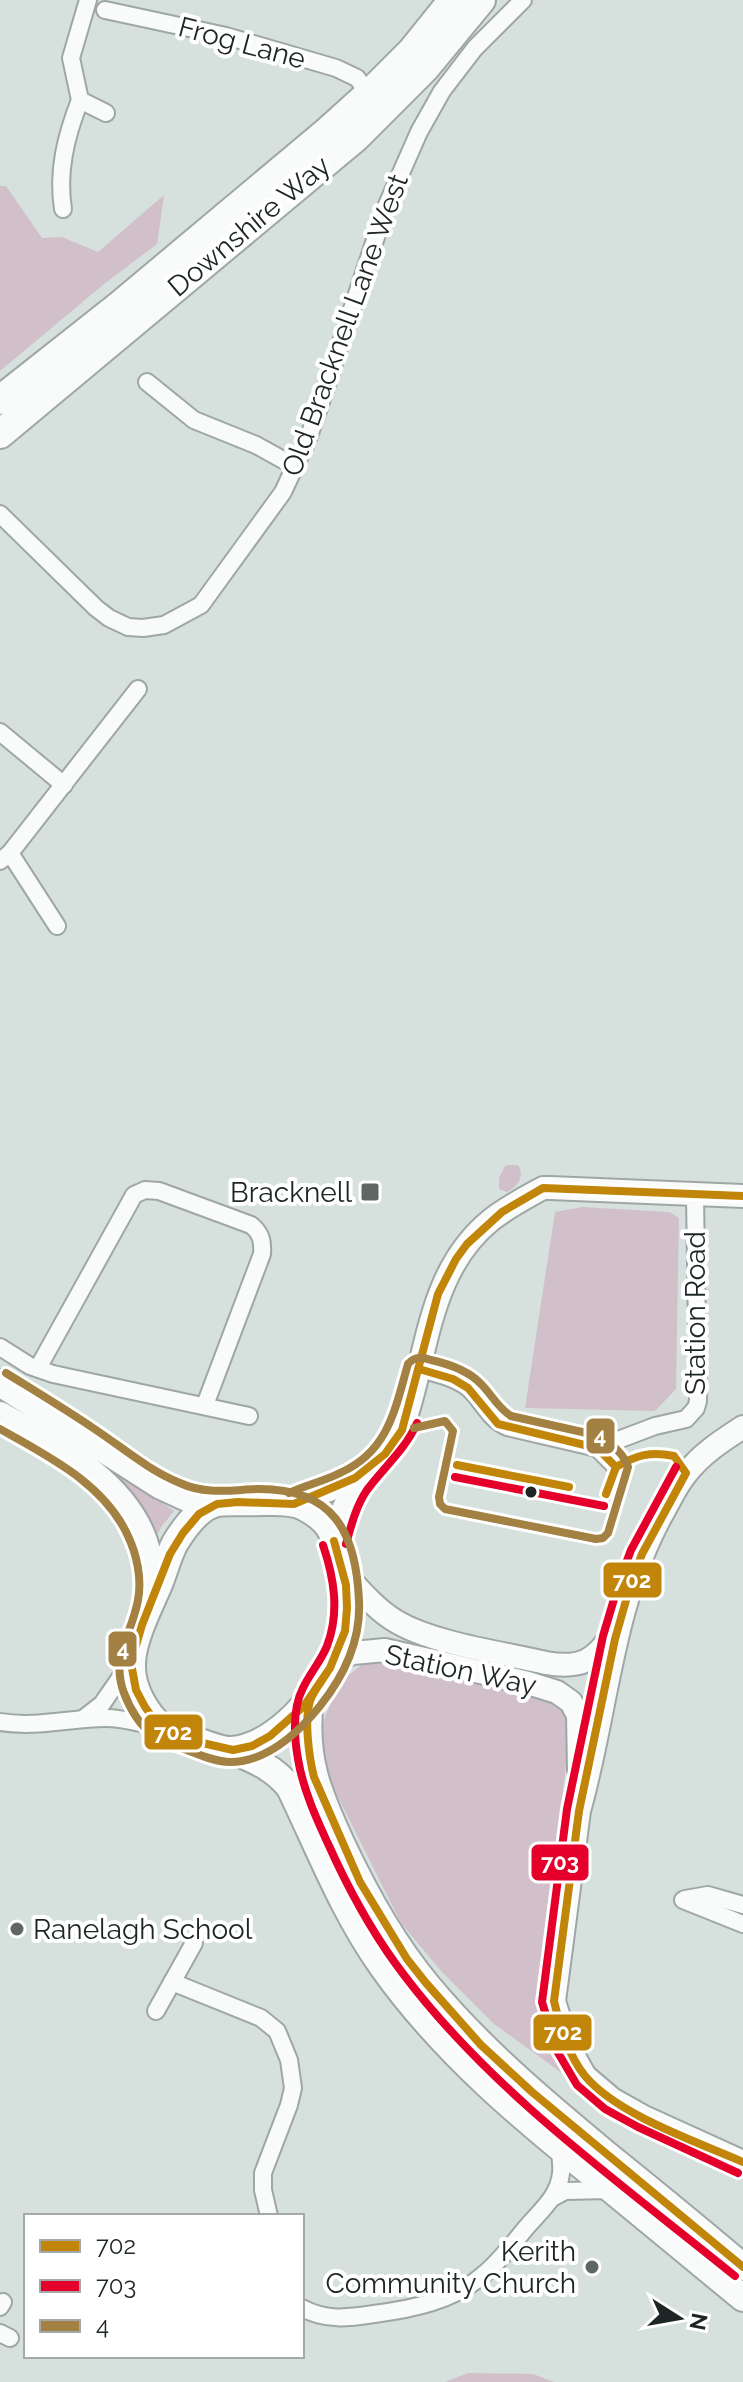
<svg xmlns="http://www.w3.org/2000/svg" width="743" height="2382" viewBox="0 0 743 2382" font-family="Raleway,sans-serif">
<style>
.green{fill:#d1bfca}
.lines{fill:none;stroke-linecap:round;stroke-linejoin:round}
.minor-casing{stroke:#9ea7a5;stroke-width:20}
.tertiary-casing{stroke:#9ea7a5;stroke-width:26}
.primary-casing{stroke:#9ea7a5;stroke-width:30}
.trunk-casing{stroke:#9ea7a5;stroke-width:32}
.minor{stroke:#f9fafa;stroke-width:16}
.tertiary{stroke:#f9fafa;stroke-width:22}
.primary{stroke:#f9fafa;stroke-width:26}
.trunk{stroke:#f9fafa;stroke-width:28}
.bus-1-casing{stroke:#fff;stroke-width:14}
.bus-2-casing{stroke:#fff;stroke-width:14}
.bus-3-casing{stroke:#fff;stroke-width:14}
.bus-1{stroke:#c18609;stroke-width:8}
.bus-2{stroke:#e4002b;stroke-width:8}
.bus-3{stroke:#a38142;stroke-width:8}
.poi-dot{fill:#5e6766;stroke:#fff;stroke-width:3}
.bus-dot{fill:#1e2625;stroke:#fff;stroke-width:3}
.labels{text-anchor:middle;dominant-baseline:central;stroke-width:8;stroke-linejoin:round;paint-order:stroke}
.street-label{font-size:28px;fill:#1e2625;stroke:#fff}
.poi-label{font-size:28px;fill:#1e2625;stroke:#fff;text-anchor:end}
.line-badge{stroke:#fff;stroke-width:3}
.badge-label{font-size:22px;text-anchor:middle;font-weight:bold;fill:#fff}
</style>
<rect width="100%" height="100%" fill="#d6e1de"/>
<g class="green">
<polygon points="0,186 6,186 42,238 62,237 98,252 164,195 157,244 104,284 0,371"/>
<path d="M509,1165H518C525,1176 518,1187 507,1192L499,1189V1178L505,1166Z"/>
<polygon points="582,1207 669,1212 679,1218 676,1389 655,1411 525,1408 555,1212"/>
<path d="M0,1395L101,1458L174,1511L162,1526L153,1542C145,1521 137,1498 121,1481C92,1452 36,1424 0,1403Z"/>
<path d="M387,1662L539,1696C559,1704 569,1708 570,1731L541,1978L542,2018L564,2060L584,2089L494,2024L441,1971L401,1923L328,1777L318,1745L326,1714L342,1680L363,1664Z"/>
<polygon points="468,2373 533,2374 554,2382 445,2382"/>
</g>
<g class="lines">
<defs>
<g id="minor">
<polyline points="88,0 71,58 80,100 106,113"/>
<polyline points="105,10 226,36 336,68 357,78 369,94"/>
<path d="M63,209C57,171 66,136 80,100"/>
<polyline points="147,382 194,420 256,445 294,466"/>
<polyline points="0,514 96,608 109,618 128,627 143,628 164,625 201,605 283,492 309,436 321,402 386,207 419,132 442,91 475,48 523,0"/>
<polyline points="0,732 64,785"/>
<polyline points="10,853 57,926"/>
<polyline points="0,861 10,853 138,689"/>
<polyline points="0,1347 30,1366 53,1374 249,1416"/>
<path d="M38,1368L134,1195L145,1190L159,1191L251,1225C261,1233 263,1241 262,1254L205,1405"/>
<path d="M419,1369C435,1373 453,1377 467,1387C482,1399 488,1419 507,1427L597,1448L655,1426L686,1419L696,1408L698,1401L695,1195"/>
<polyline points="597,1448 616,1467"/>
<polyline points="84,1718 102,1704 131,1662"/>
<path d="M0,1722C36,1728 70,1718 106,1718C124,1718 143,1724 161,1727"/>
<polyline points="685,1899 708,1895 743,1905"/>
<polyline points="683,1900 743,1924"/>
<polyline points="172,1982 261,2018 277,2031 289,2060 293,2088 289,2105 263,2173 263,2190 269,2216"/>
<polyline points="156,2011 194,1943"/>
<polyline points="554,2197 565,2191 611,2190"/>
<polyline points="0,2307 3,2302"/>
<path d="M302,2308C326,2321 348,2318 374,2314C412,2309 453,2301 483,2275C499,2262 512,2245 525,2229C539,2212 559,2197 561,2173C562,2166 560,2157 560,2149"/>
<polyline points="0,2333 10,2338"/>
</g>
<g id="tertiary">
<path d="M743,1427C723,1440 701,1454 686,1474C676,1486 669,1502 661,1516C611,1608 607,1712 579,1811L554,2001L568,2046L585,2076L612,2099L644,2117L743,2162"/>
<path d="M294,1504C325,1490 356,1484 381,1460C401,1440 407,1416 414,1389C430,1327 438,1263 491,1220C506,1208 525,1198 543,1188H550L743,1196"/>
<polyline points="334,1541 344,1507 364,1475"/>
<path d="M343,1572C360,1590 376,1610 397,1622C435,1644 503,1653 546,1663C581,1669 595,1661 614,1632"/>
<polyline points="333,1661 353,1653 385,1650 528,1683 557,1692 571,1702 578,1715 579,1770"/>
</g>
<g id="primary">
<polyline points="0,1383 161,1486 187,1498 211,1505"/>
<path d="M0,1415C53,1446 122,1479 144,1541C150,1558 150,1578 150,1597"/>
<path d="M250,1502C266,1503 289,1499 304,1507C314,1512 326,1521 331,1531C345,1559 352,1602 345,1632C334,1678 282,1746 232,1750C217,1751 179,1733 163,1728C145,1713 131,1687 132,1664C132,1642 148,1609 157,1589C164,1574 167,1558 175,1543C183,1530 197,1510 213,1504C224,1501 238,1503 250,1502Z"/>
<path d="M310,1700C303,1758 318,1793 342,1845C365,1894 392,1943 427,1985C480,2049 543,2102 607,2155C653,2192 698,2229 743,2267"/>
<path d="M231,1750C253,1759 275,1768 290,1788C319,1848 343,1911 382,1966C444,2054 528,2123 612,2190C656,2226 699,2262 743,2298"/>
</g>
<g id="trunk">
<polyline points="0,400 119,306 328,131 369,94 412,51 453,0"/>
<polyline points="0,434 355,138 425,68 481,0"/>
</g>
</defs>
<use href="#minor" class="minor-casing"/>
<use href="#tertiary" class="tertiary-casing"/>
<use href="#primary" class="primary-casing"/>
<use href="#trunk" class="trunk-casing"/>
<use href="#minor" class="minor"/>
<use href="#tertiary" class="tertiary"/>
<use href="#primary" class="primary"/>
<use href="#trunk" class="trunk"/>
<defs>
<g id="bus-1">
<polyline points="419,1369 453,1379 468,1388 498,1424 597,1448 616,1467"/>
<polyline points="457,1465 569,1487"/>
<path d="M606,1494L616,1467C637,1455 650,1451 674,1456L686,1473L642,1554L631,1583L615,1639L579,1811L554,2001C560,2026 568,2055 585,2076C618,2115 695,2141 743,2162"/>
<polyline points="334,1541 346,1585 347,1608 345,1631 330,1668 304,1706 270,1736 252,1746 233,1750 198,1742 163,1728 156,1722 145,1707 136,1690 131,1663 142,1625 170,1554 183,1533 199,1514 217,1504 238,1502 294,1504 355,1478 385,1454 402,1430 438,1294 456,1259 467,1244 502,1212 543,1188 743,1196"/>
<path d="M326,1674C321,1682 313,1692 310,1701C304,1721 309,1757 314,1777L360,1882L407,1959L426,1983L481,2045L532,2092L743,2267"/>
</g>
<g id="bus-2">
<polyline points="676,1467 631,1550 620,1579 603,1636 567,1809 542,2002 557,2051 577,2085 605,2109 638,2127 738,2173"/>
<polyline points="455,1477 604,1506"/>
<path d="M346,1544C351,1526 356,1506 367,1490C384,1467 405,1450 417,1423"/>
<path d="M323,1545C334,1578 340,1612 327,1646C321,1661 310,1673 303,1688C292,1709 294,1736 298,1759C304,1795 321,1828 336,1861C355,1901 377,1940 404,1975C493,2093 622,2184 735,2276"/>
</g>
<g id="bus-3">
<path d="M0,1429C47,1456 104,1483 128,1536C137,1555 142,1579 138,1600C132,1635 110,1655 124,1693C130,1709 141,1728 156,1737C163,1743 175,1745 184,1749C198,1754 214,1762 230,1762C266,1762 298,1733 320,1706C344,1676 361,1641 359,1601C356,1531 333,1488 257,1489C230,1490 206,1495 180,1483C148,1470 122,1447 93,1428C65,1409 35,1391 6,1373"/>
<path d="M289,1493C306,1485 325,1481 342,1472C389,1450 395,1409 408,1364C415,1356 421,1357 431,1360C449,1364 468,1370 481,1384C492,1395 498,1408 511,1416L600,1436C610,1442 625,1455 628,1467L608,1533L603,1538L596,1539L445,1509L440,1504L439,1497L453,1431L445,1421L414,1428"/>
</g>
</defs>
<use href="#bus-1" class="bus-1-casing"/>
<use href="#bus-2" class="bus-2-casing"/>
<use href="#bus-3" class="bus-3-casing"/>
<use href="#bus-1" class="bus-1"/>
<use href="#bus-2" class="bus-2"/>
<use href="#bus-3" class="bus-3"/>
</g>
<g class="poi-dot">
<rect x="360" y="1182" width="20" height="20" rx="4"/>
<circle cx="17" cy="1929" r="8"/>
<circle cx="592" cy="2267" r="8"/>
</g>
<circle class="bus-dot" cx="531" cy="1492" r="7"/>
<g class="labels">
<g class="street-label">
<text transform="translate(242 43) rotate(15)">Frog Lane</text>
<text transform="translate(249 226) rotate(-40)">Downshire Way</text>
<text transform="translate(345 325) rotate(-70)">Old Bracknell Lane West</text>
<text transform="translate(695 1313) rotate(-90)">Station Road</text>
<text transform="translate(461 1670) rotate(12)">Station Way</text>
</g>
<g class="poi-label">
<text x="352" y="1192">Bracknell</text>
<text x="33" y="1929" text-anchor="start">Ranelagh School</text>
<text x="576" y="2251">Kerith<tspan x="576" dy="32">Community Church</tspan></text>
</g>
</g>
<g class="line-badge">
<rect x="585" y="1417" width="31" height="38" rx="8" fill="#a38142"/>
<rect x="602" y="1561" width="61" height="38" rx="8" fill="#c18609"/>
<rect x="107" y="1630" width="31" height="38" rx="8" fill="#a38142"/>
<rect x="143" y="1713" width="61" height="38" rx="8" fill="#c18609"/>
<rect x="530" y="1843" width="60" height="39" rx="8" fill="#e4002b"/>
<rect x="532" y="2013" width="61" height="39" rx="8" fill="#c18609"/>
</g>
<g class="badge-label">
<text x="600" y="1444">4</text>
<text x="632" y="1588">702</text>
<text x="123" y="1657">4</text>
<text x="173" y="1740">702</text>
<text x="560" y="1870">703</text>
<text x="563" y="2040">702</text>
</g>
<rect x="24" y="2214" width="280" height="144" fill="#ffffff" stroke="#a5a8a8" stroke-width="2"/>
<rect x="40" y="2240" width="40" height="12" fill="#c18609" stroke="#a5a8a8" stroke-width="2"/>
<text x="96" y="2254" font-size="24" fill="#1e2625">702</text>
<rect x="40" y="2280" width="40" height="12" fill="#e4002b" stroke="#a5a8a8" stroke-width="2"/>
<text x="96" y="2294" font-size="24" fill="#1e2625">703</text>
<rect x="40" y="2320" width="40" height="12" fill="#a38142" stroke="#a5a8a8" stroke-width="2"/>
<text x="96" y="2334" font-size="24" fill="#1e2625">4</text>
<g transform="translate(679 2318) rotate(101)" stroke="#ffffff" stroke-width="6" paint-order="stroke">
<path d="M0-6L14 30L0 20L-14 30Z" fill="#1e2625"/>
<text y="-12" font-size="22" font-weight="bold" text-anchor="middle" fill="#1e2625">N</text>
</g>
</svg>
